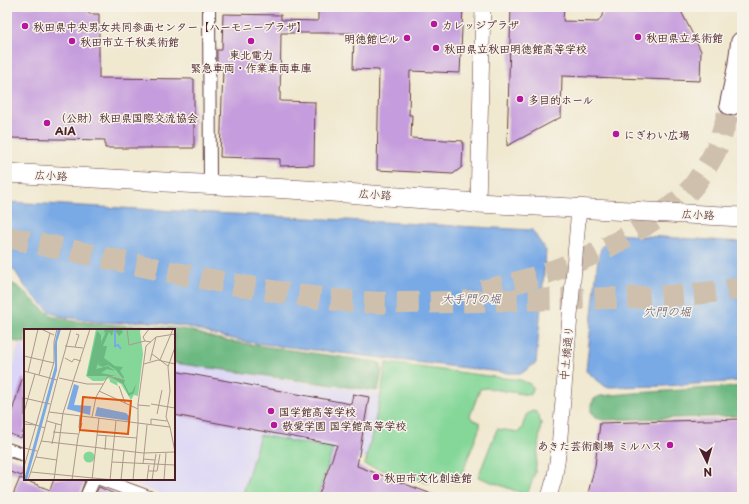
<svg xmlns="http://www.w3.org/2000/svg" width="749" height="504" viewBox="0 0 749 504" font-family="'Playpen Sans','Klee One',sans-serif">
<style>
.built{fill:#dbd6f7}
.green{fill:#85d799;stroke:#687b62}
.forest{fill:#6cb881;stroke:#5b6c56}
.water{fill:#7aaae5;stroke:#626488}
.building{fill:#c59cdd}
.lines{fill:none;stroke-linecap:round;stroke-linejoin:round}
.motorway-tunnel{stroke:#cfc0ae;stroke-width:22;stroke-dasharray:22 11;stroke-linecap:butt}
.minor-casing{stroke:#633d44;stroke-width:14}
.tertiary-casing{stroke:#633d44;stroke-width:16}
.primary-casing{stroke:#633d44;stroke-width:20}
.motorway-casing{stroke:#633d44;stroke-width:24}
.minor{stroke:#fff;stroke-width:12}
.tertiary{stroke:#fff;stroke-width:15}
.primary{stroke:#fff;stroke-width:19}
.motorway{stroke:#fff;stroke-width:22}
.poi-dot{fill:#b5179e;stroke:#f7f3e8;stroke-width:1.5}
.labels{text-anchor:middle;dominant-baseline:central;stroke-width:3;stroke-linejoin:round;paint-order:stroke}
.poi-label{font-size:11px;font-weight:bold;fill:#4a1f2b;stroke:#f7f3e8;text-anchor:start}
.street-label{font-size:11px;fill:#4a1f2b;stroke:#f7f3e8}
.water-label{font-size:12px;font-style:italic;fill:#5b506c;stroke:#f7f3e8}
.inset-river{fill:none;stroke:#7aaae5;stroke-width:2}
.inset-road{fill:none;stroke:#ae988d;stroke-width:1}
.view{fill:#e0560e;fill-opacity:0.15;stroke:#e0560e;stroke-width:2}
.inset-edge{fill:none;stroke:#4a1f2b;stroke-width:2}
</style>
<rect width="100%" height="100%" fill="#f7f3e8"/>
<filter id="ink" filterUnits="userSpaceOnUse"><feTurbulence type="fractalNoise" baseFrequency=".025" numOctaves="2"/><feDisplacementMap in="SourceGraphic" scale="8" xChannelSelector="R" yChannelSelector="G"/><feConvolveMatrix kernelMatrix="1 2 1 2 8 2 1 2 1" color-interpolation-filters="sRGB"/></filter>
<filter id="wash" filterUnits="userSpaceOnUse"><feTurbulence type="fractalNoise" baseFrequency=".012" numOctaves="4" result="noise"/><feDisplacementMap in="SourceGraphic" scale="16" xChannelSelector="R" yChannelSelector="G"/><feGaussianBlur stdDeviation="0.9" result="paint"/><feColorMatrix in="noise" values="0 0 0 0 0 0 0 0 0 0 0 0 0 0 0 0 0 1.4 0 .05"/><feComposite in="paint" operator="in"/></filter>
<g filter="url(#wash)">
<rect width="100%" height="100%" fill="#f0e8cf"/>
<g class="built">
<polygon points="18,344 25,345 25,443 7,437 7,398"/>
<polygon points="174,363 381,394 368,458 356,456 342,497 169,497 120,479 174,479"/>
</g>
<g class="green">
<polygon points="386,363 520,380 530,384 533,387 532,393 530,395 486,388 480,389 470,416 472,419 480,423 480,427 460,479 434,470 429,483 365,465 381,394"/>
<polygon points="532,411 536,412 541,423 535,473 527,495 478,477 497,429 519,432 522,428 526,415"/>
<polygon points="260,435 333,449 317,497 242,497"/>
</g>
<g class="forest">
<polygon points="7,281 19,287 45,311 55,317 73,321 121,326 142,325 189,330 214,338 247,344 377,362 381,364 382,371 378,390 376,391 174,363 174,330 25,330 25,343 7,340"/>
<polygon points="742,386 742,416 603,420 595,417 591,411 591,405 594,399 600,396 635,393"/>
</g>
<g class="water">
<polygon points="7,202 532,230 546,251 536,363 522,373 508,373 247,342 211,334 189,327 143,321 120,323 98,322 59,316 48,310 26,288 15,271 7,266"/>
<polygon points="614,234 742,242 742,381 665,386 606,387 586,371 598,258 602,246"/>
</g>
<g id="blocks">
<g class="building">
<polygon points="7,7 89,7 89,14 99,14 99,78 194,79 194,148 105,148 105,140 7,138"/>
<polygon points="318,7 463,7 460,73 410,71 409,115 412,115 411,138 463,141 462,167 453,174 377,170 379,70 353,69 354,33 281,33 280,101 315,102 314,165 280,166 280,159 220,157 223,68 222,68 222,65 217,65 217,50 222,50 223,14 281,15 281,20 318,21"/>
<polygon points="511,7 564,7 563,21 598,22 608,7 679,7 701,51 700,81 562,76 561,117 507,146"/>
<polygon points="174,371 351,404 353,394 369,397 357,466 437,496 436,497 318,497 337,445 174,415"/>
<polygon points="22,379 25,379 25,426 21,438 7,433 7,428"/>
<polygon points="742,419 742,497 587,497 595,466 600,423"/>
<polygon points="7,457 25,462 22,476 7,471"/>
<polygon points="20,478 50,490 54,479 80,479 85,481 79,497 12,497"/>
<polygon points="99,487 121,497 94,497"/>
</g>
</g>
</g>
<g filter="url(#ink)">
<use href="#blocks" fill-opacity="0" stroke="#633d44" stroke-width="1"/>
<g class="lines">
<g class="motorway-tunnel">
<path d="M7,237C116,259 225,287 336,300C395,306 456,301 515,300C590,298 667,300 742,288"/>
<path d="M482,291C543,278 602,255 653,220C668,209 683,199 695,184C703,172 713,158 718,145C723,132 727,117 731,104"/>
</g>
<defs>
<g id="minor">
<polyline points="209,7 210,184"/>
<polyline points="7,449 25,455"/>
<polyline points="100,479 149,497"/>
<polyline points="86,497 94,479"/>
</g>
<g id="tertiary">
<polyline points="478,203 483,7"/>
<polyline points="549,497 555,476 559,448 579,208"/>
</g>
<polyline id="primary" points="7,173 306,190 478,203 742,217"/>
<polyline id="motorway" points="731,104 739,67 742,43"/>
</defs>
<use href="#minor" class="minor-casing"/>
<use href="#tertiary" class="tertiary-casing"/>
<use href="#primary" class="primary-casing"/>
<use href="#motorway" class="motorway-casing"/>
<use href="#minor" class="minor"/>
<use href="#tertiary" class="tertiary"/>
<use href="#primary" class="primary"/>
<use href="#motorway" class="motorway"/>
</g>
</g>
<g class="poi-dot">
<circle cx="434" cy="24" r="4"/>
<circle cx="25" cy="26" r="4"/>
<circle cx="638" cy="37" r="4"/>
<circle cx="407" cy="38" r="4"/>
<circle cx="72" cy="41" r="4"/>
<circle cx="251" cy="41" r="4"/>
<circle cx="436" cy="48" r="4"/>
<circle cx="520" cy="99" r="4"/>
<circle cx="47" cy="123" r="4"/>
<circle cx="616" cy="134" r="4"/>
<circle cx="271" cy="411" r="4"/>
<circle cx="274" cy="425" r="4"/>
<circle cx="670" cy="445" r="4"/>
<circle cx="376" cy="477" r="4"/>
</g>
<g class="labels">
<g class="poi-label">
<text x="442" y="24">カレッジプラザ</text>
<text x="33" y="26">秋田県中央男女共同参画センター【ハーモニープラザ】</text>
<text x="646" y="37">秋田県立美術館</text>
<text x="399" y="38" text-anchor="end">明徳館ビル</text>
<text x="80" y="41">秋田市立千秋美術館</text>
<text x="444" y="48">秋田県立秋田明徳館高等学校</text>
<text x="251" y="54" text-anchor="middle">東北電力<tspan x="251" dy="13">緊急車両・作業車両車庫</tspan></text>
<text x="528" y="99">多目的ホール</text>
<text x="55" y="117">（公財）秋田県国際交流協会<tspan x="55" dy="13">AIA</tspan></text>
<text x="624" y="134">にぎわい広場</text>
<text x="279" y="411">国学館高等学校</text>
<text x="282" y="425">敬愛学園 国学館高等学校</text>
<text x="662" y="445" text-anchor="end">あきた芸術劇場 ミルハス</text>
<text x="384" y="477">秋田市文化創造館</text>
</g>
<g class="street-label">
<text transform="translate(51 175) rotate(3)">広小路</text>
<text transform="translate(375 194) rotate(4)">広小路</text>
<text transform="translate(698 214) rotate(3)">広小路</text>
<text transform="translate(566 353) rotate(-85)">中土橋通り</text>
</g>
<g class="water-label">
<text x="471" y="298">大手門の堀</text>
<text x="667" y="311">穴門の堀</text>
</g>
</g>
<g transform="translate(24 329)">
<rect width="151" height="151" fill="#f0e8cf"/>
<path d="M72,0H118L116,2L119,25L114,67L110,66L107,71L97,55L93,53L94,57L86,53L85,49L79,52H69L62,47ZM59.5 128a5.5 5.5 0 1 1 11 0a5.5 5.5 0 1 1-11 0Z" fill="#85d799"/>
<path d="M80,0H97L99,3L95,7L90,0L88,7L85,3L79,17H83L80,29L91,37L99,38L96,42L100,48L99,50L92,41L84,36L79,38L74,36L75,31L72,40L84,37L91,42L83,40L77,44L92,47H63L73,2L77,6V13L81,5ZM85,47L101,51L100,54L105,64L108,63L112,55L110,64L105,67L99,55Z" fill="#6cb881"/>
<path d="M34,0H37L33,13V41L3,151H0L31,37L30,17ZM50,55L55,57L50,76L67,77L66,86L43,80ZM73,78L102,84L106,88V92L71,87Z" fill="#7aaae5"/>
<path class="inset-river" d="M91,0V17L94,16L97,20"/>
<path class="inset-road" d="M17,0L30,6M103,0L105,16L121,12M125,0L119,8L121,12L127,13M41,17L59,19M51,18L55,6L52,5M128,25L144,37M0,27L30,34M41,29L48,33L50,30L57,32M136,31L149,0M126,32L132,8M120,35L134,31L151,35M0,42L33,51L18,110L4,151M4,43L14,0M15,46L26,4M35,49L63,55H79M33,51L47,0M95,57L101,74M75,62L114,80M0,69L26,75M127,75L151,79M114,76L126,77M0,83L11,45M25,83L146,98L151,123M133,85L138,61M68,88L72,68L84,47L99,51M0,92L21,99M23,92L37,96M0,95L12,96M114,95V75L122,17L132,8L151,5M127,95V90L143,92M146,98L142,88L146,62L144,38L151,18M55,99L56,87M29,103L54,105M73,106L113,109M54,108L58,94M17,112L119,124L151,123M28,115L32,95M0,119L13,122M81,121L82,107M12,128L33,131M119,130L131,131M88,133L151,136M119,135L123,96M0,138L30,33V13L33,0M125,142H133L136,125M7,143L90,151M30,151L39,84L66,0M48,151L54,108M68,151L75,89M86,151L92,92M97,151L100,122M109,151L114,95M123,151L125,136M128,151L132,125M140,151L142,124"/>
<path class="view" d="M59,68L107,72L104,105L56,101Z"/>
<rect width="151" height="151" class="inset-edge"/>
</g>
<rect width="749" height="504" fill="none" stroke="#f7f3e8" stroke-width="24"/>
<g transform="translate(707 462) rotate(175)" stroke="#f7f3e8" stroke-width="3" paint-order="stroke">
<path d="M0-3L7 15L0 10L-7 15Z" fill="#4a1f2b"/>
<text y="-6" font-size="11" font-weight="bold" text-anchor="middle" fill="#4a1f2b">N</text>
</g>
</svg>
